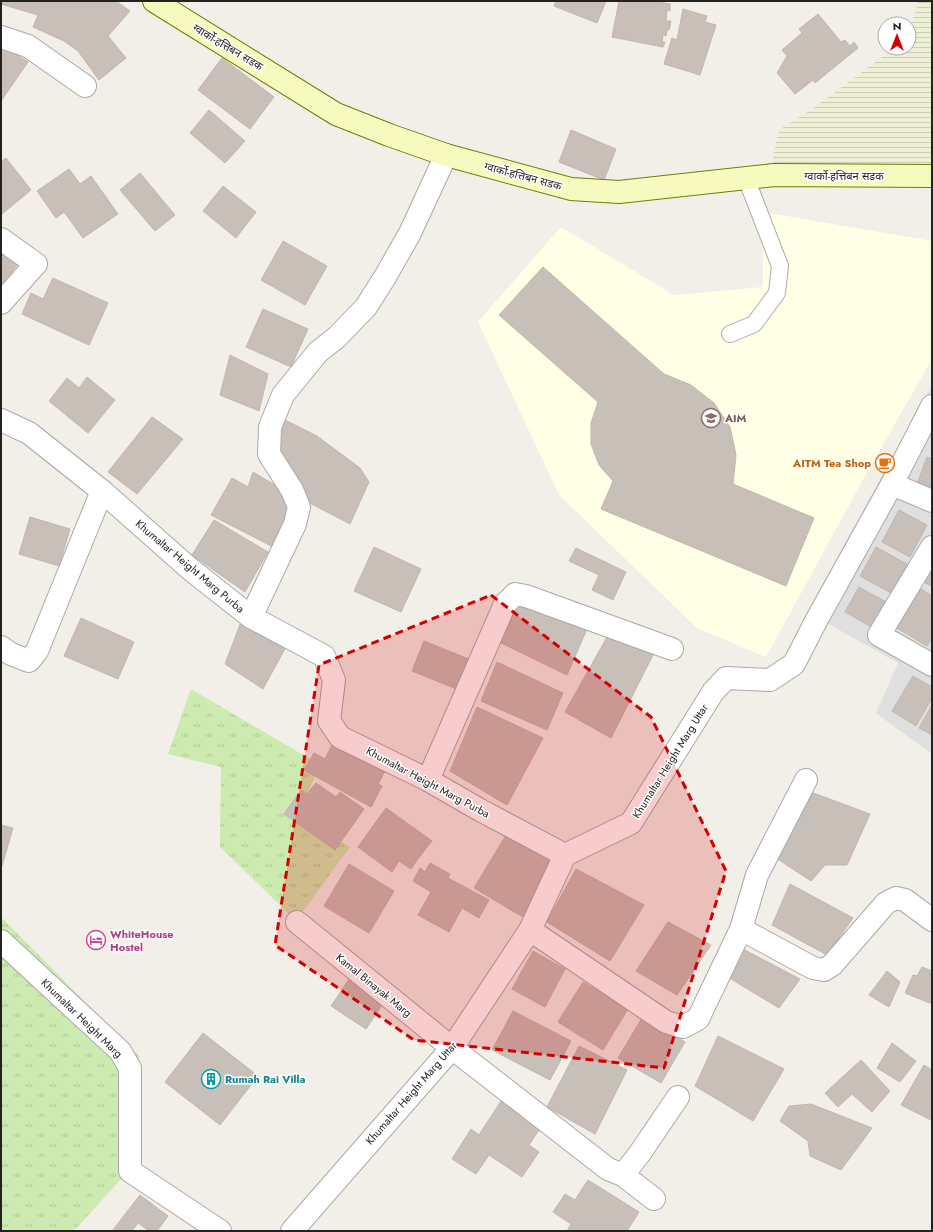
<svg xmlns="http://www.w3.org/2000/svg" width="933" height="1232" viewBox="0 0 933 1232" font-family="Jost,'Noto Sans Devanagari',sans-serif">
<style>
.residential{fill:#e0dfdf}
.education{fill:#ffffe5}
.farmland{fill:url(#farmland-rules)}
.grass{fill:url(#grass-tufts)}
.building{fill:#c7bfb8;stroke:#c4b6ab}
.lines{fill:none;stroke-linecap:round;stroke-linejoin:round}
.service-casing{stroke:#a9a9a9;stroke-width:18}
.minor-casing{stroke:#a9a9a9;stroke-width:24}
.secondary-casing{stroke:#707d05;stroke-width:24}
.service{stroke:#fff;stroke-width:16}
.minor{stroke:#fff;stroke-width:22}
.secondary{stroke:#f7fabf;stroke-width:22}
.marked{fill:#d40000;fill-opacity:0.2;stroke:#d40000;stroke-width:3;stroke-dasharray:8 5;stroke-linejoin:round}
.labels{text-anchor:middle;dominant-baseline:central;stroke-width:3;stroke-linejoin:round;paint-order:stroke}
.street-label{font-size:11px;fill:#222;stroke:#fff}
.education-label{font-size:11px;font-weight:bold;fill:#785e54;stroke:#fff;text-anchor:start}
.food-label{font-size:11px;font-weight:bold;fill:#c56008;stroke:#fff;text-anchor:end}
.hotel-label{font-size:11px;font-weight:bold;fill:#b23c85;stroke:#fff;text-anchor:start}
.culture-label{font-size:11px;font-weight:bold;fill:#0d838f;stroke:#fff;text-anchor:start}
</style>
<defs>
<pattern id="farmland-rules" width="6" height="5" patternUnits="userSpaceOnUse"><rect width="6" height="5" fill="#eef0d5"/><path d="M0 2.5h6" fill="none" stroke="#ccceb7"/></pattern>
<pattern id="grass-tufts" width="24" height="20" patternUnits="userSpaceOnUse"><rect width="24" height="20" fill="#cdebb0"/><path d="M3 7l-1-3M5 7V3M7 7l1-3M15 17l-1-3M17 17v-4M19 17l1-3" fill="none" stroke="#b0c997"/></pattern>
</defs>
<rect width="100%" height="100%" fill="#f2efe9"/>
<polygon class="residential" points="932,385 932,754 876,713 898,663 807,612"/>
<polygon class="education" points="763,212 932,241 932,359 864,478 766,657 697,628 559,495 478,322 561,227 674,295 763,287"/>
<polygon class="farmland" points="919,1 932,1 932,176 774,175 773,156 779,130 812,109 873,64 893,48 909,48 909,30"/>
<g class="grass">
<polygon points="191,689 310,759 316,775 297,813 350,847 296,921 220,847 221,767 168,754"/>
<polygon points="1,917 139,1056 141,1157 74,1231 1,1231"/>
</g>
<g class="building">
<polygon points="1,1 116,1 130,11 108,36 126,58 99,80 78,51 64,41 33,27 38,15 1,4"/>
<polygon points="556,1 606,1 597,23 554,6"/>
<polygon points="619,1 654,1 670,4 670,11 667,10 666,21 671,21 669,30 667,30 666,36 663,35 662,42 665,42 663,47 612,37"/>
<polygon points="683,9 707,16 705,22 716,25 700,75 664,64 672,38 677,40"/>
<polygon points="818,14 841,42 845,40 850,46 854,42 858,48 815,83 813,80 795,94 777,73 787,56 782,50 802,33 799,29"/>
<polygon points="5,47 28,62 1,101 1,53"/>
<polygon points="222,58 274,97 250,129 198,90"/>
<polygon points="209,110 245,141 225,163 190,133"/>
<polygon points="571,130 616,149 604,180 559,162"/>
<polygon points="6,158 31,190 2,214 1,212 1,162"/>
<polygon points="69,169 80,184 91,176 118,214 83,238 64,212 56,218 37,191"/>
<polygon points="140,173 175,215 155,231 120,190"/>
<polygon points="223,186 256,212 236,238 203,211"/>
<polygon points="283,241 327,266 305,305 261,280"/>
<polygon points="1,251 18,264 1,286"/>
<polygon points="543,267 664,374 691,385 714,403 730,427 736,455 733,484 814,518 786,586 601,509 613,481 599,465 591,444 591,423 598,402 499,315"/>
<polygon points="53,278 108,303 89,345 22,314 31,293 43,299"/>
<polygon points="263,309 308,329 291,367 246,347"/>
<polygon points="230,355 268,374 259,411 220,395"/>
<polygon points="87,377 115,400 88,433 49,401 67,378 79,388"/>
<polygon points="152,417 183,439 137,494 108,472"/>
<polygon points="283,419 317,436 360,468 369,482 350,524 304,500 286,467 278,439"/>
<polygon points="927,457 932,459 932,490 917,484"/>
<polygon points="253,472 285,491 292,509 275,548 211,515 232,478 248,487"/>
<polygon points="899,510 927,525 910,557 882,542"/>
<polygon points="30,517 70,529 59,566 19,554"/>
<polygon points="214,520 268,552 245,592 192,555"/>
<polygon points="374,547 421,569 401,612 354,591"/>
<polygon points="876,547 907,564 891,593 860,576"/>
<polygon points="576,548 626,572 613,600 592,590 599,575 569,561"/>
<polygon points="932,571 932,586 925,583"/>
<polygon points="859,587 888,603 873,628 845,612"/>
<polygon points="921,589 932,596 932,638 927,646 897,628"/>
<polygon points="517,604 587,629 567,675 499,642"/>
<polygon points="81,618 134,642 118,679 64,656"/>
<polygon points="241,622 287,645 263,689 225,664"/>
<polygon points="607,637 655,651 611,738 565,712"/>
<polygon points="424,641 476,662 464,692 412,671"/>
<polygon points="497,662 563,693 547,730 481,701"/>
<polygon points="913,676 932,687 932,698 916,726 892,711"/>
<polygon points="932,705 932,735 919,728"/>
<polygon points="477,707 543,738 507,805 450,771"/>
<polygon points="333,743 385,771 378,784 382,786 371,807 304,770 314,753 325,759"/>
<polygon points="316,783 336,797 340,792 364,809 335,850 284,814 301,790 307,794"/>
<polygon points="808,791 870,814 847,865 825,865 811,881 776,858"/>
<polygon points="386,808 432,841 417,860 411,869 399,861 392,872 358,847"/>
<polygon points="1,825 13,828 2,866 1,865"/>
<polygon points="508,832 557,862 523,917 474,888"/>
<polygon points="430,863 450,874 448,878 489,900 479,918 462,908 449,932 418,915 431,892 413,881 420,868 425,872"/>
<polygon points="349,864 394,891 369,933 324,906"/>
<polygon points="576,869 644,905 610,961 547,922"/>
<polygon points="790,884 853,918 827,955 772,925"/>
<polygon points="668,922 711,945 677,995 636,971"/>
<polygon points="741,948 800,979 779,1008 726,976"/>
<polygon points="533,951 565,969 545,1007 512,989"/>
<polygon points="922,967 932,971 932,1004 905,993 913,975 917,976"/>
<polygon points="887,971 900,982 889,1007 869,995"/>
<polygon points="351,976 386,999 366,1029 331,1006"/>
<polygon points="583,982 628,1009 603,1050 558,1022"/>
<polygon points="513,1011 571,1041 550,1080 492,1050"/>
<polygon points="642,1018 685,1042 661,1083 618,1058"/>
<polygon points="203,1033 258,1076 220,1125 165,1082"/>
<polygon points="718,1036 784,1069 753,1121 695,1086"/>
<polygon points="892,1043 916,1061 900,1082 877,1068"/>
<polygon points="579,1046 627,1070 595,1134 547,1107"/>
<polygon points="861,1060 890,1091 872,1112 852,1094 838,1107 825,1093"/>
<polygon points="924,1065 932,1070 932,1118 931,1120 901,1105"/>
<polygon points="501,1101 541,1127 529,1145 539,1152 522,1177 489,1155 476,1174 452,1159 471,1129 479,1135"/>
<polygon points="811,1104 872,1128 841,1170 810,1156 808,1141 780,1121 789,1106"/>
<polygon points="588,1180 639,1212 627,1231 567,1231 571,1224 553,1212 565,1194 575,1200"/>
<polygon points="140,1195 168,1216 157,1231 149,1231 138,1223 132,1231 112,1231"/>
</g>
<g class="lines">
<defs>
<polyline id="service" points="730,334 754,324 777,293 780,266 746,178"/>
<g id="minor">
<polyline points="1,37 28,46 85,86"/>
<polyline points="1,239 36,264 1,303"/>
<polyline points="1,420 29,433 102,491 190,569 251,617 324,656 334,680 329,721 340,737 428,780 480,810 565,855"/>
<polyline points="892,484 932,406"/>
<polyline points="932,547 879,635 932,665"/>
<polyline points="251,617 295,524 299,507 292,490 269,454 270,427 283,395 318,352 337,337 366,307 385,277 410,233 446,155"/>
<polyline points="1,647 11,654 29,661 37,651 102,491"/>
<polyline points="428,780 505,604 515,594 526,596 672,649"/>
<polyline points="297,922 452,1048 608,1169 623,1175 640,1153 678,1097"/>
<polyline points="741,929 813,968 824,970 832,965 886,903 896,898 905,900 932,920"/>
<polyline points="530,930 666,1022 683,1027 698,1019 741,929 757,875 806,780"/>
<polyline points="1,941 120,1051 130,1068 130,1171 220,1231"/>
<polyline points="623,1175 654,1199"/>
<polyline points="292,1231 452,1048 530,930 565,855 631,823 713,692 726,678 770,680 794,664 816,621 892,484 932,501"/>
</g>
<polyline id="secondary" points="154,1 336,114 389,135 446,155 571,189 619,192 774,175 932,176"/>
</defs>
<use href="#service" class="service-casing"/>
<use href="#minor" class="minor-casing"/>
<use href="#secondary" class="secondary-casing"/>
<use href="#service" class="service"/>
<use href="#minor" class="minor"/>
<use href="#secondary" class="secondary"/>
</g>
<path class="marked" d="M491,595L651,717L726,871L664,1068L414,1040L275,945L319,665Z"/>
<defs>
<symbol id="university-ring" viewBox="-11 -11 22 22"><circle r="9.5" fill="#fff" stroke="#8d6e63" stroke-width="1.5"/><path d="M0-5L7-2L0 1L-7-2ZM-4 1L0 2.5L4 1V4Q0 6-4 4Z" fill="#8d6e63"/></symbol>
<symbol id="cafe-ring" viewBox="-11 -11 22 22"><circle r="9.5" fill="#fff" stroke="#e8710a" stroke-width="1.5"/><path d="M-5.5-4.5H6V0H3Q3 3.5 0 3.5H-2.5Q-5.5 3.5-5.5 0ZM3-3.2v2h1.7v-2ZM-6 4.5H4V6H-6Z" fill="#e8710a"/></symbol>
<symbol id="hotel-ring" viewBox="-11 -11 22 22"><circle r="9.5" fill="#fff" stroke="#d1479c" stroke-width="1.5"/><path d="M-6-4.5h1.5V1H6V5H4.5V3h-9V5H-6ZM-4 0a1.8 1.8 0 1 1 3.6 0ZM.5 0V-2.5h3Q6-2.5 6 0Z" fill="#d1479c"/></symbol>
<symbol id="building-ring" viewBox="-11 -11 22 22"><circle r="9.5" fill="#fff" stroke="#0f9aa8" stroke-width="1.5"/><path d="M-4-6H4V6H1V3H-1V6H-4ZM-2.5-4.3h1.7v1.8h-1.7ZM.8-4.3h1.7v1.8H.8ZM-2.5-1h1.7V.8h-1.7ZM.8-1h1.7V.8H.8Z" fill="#0f9aa8"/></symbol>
</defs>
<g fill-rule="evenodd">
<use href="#university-ring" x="700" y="407" width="22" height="22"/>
<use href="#cafe-ring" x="874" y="452" width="22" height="22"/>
<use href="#hotel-ring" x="85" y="929" width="22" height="22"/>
<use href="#building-ring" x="200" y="1068" width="22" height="22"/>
</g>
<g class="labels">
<g class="street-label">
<text transform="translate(228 47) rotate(31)">ग्वार्को-हत्तिबन सडक</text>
<text transform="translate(523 176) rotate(15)">ग्वार्को-हत्तिबन सडक</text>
<text x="844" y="176">ग्वार्को-हत्तिबन सडक</text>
<text transform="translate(190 566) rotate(40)">Khumaltar Height Marg Purba</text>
<text transform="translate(670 761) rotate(-58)">Khumaltar Height Marg Uttar</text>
<text transform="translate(428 782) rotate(28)">Khumaltar Height Marg Purba</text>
<text transform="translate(374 985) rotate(39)">Kamal Binayak Marg</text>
<text transform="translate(82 1018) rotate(44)">Khumaltar Height Marg</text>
<text transform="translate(411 1093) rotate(-49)">Khumaltar Height Marg Uttar</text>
</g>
<g class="education-label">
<text x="725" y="418">AIM</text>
</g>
<g class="food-label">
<text x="871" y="463">AITM Tea Shop</text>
</g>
<g class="hotel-label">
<text x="110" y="934">WhiteHouse<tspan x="110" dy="13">Hostel</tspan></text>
</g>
<g class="culture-label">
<text x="225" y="1079">Rumah Rai Villa</text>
</g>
</g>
<rect width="933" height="1232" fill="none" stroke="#222222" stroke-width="4"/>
<g transform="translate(897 36)"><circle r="19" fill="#ffffff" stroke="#a7a7a7"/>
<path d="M0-3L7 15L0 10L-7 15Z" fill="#d40000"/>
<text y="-6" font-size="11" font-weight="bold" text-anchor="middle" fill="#222222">N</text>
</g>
</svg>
